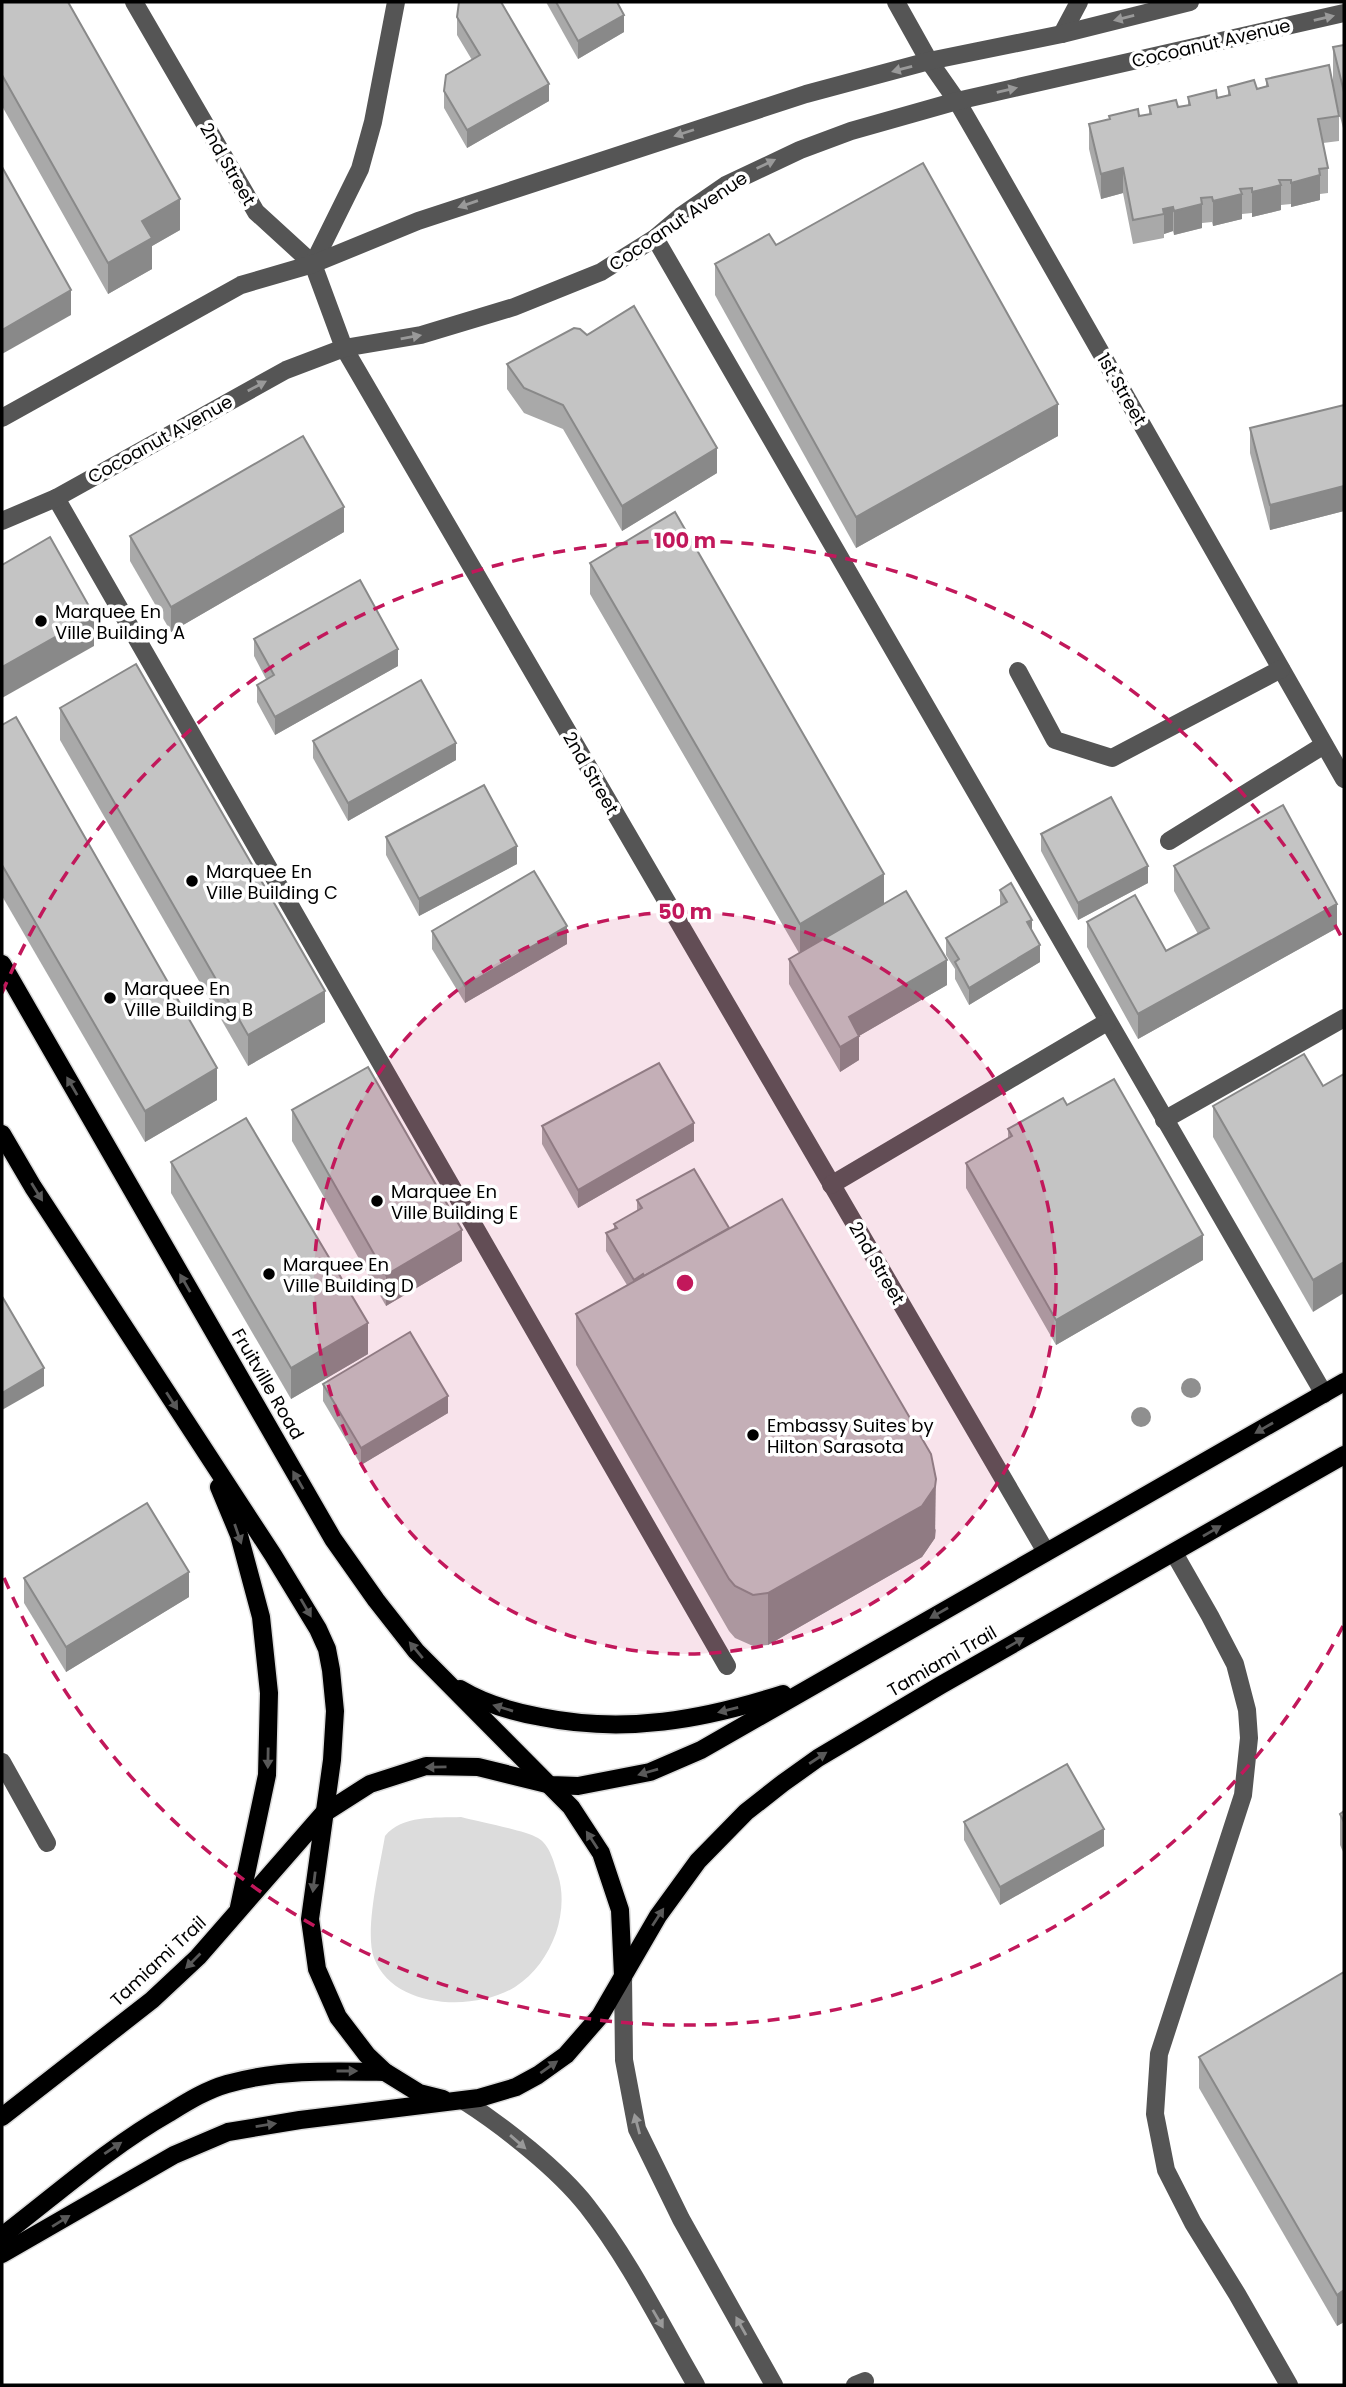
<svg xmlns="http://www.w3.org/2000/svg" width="1346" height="2387" viewBox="0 0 1346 2387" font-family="Poppins,sans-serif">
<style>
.green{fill:#dcdcdc}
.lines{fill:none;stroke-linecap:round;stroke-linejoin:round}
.major-casing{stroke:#dbdbdb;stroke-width:21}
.minor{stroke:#555;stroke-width:18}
.major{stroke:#000;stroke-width:18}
.tree{fill:#8f8f8f}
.wall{fill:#a9a9a9}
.shaded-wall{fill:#898989}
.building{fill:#c4c4c4;stroke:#898989;stroke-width:2}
.oneway{fill:#999}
.oneway2{fill:#595959}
.ring{fill:none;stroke:#c2185b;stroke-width:3.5;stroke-dasharray:12 9}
.poi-dot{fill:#000;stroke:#fff;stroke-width:2.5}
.labels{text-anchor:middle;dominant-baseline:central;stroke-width:7;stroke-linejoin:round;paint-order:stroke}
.street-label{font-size:18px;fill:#000;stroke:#fff}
.poi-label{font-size:18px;fill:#000;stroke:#fff;text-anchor:start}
.centre{fill:#c2185b;stroke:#fff;stroke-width:3.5}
.ring-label{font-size:21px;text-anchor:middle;font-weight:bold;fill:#c2185b;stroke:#fff;stroke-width:7;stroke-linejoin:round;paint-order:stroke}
</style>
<rect width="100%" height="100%" fill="#fff"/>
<path class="green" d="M461,1817C480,1822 523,1830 538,1838C550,1845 554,1863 558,1875C564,1894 562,1915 556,1933C548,1955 535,1974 515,1987C475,2012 393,2009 374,1958C364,1931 380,1866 385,1836C402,1815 435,1818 461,1817Z"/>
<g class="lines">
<defs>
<g id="major">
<polyline points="2,964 333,1539 376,1600 416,1651 571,1807 601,1853 620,1910 623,1976"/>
<polyline points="2,1134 33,1187 273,1555 318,1629 327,1649 331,1670 335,1711 332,1760 310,1919 317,1969 338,2017 367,2055 385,2072 419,2093 443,2099"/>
<polyline points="219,1487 239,1535 261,1617 269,1693 267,1775 239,1907"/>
<path d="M460,1689C485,1704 513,1712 541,1717C625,1734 702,1720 783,1694"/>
<polyline points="2,2117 152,2000 198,1957 323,1814 370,1784 426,1766 478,1767 551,1785 578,1786 650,1772 701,1750 1344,1382"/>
<path d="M2,2236C57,2194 108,2148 169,2113C187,2102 206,2090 227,2084C278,2069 333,2071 385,2072"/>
<polyline points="2,2254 174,2155 228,2132 300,2120 479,2098 516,2087 538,2075 566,2055 600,2016 658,1916 698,1861 746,1812 783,1783 818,1758 941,1685 1344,1455"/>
</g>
</defs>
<use href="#major" class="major-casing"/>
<g class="minor">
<polyline points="134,2 256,212 313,264 344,348 1046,1552"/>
<polyline points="896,2 929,61 957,101 983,146 1344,779"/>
<polyline points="1062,34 1079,2"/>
<polyline points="655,238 1324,1394"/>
<polyline points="313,264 360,169 373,122 396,2"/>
<polyline points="2,418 241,285 313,264 418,221 806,94 929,61 1062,34 1190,2"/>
<polyline points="56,498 727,1666"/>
<polyline points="2,521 56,498 286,370 344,348 421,335 514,307 601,272 655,238 681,216 726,185 800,150 851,131 957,101 1344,13"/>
<polyline points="1018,671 1055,740 1112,758 1281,669"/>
<polyline points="1169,841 1324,745"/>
<polyline points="1164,1120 1344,1018"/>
<polyline points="831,1185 1107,1022"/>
<polyline points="1174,1553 1210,1616 1235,1664 1247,1710 1249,1738 1243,1795 1159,2054 1155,2114 1166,2170 1193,2223 1237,2294 1289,2385"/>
<polyline points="2,1762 47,1843"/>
<polyline points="623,1976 624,2060 637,2129 681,2219 774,2385"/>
<path d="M464,2101C503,2126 558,2169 587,2206C630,2261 661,2325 696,2385"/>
<polyline points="855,2385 865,2381"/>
</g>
<use href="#major" class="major"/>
</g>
<g class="tree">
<circle cx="1191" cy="1388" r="10"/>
<circle cx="1141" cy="1417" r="10"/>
</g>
<g class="wall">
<polygon points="2,2 180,230 152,246 152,269 108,294 2,106"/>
<polygon points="546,2 617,2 624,32 578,59"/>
<polygon points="457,17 549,101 467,148 444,108 444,91 472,60 457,35"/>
<polygon points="1344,45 1344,132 1335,97 1339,116 1339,141 1323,143 1328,168 1328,193 1320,194 1320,200 1291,207 1291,204 1281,205 1281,210 1252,217 1252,213 1242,214 1242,219 1213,226 1212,222 1202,223 1202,228 1174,235 1173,231 1164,234 1164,238 1133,244 1123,193 1101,199 1089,149 1089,124 1109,119 1109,116 1139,116 1149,114 1149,106 1178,107 1188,105 1188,97 1217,98 1228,96 1228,87 1257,89 1266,86 1266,79 1333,86 1333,47"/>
<polygon points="776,245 1058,436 856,548 715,295 715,264"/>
<polygon points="507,364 717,473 622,531 563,429 524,413 507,389"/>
<polygon points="1344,405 1344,511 1270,530 1250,453 1250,428"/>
<polygon points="344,532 171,632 130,561 130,536"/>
<polygon points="590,563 884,904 947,985 859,1036 859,1060 840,1072 789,984 789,959 799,953 590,594"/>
<polygon points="254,639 398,666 275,735 257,702 257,685 266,679 254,656"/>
<polygon points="60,708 325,1022 248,1066 60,740"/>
<polygon points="2,725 217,1100 145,1142 2,896"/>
<polygon points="313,741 456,760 348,821 313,758"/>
<polygon points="1041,834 1148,883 1078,920 1041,851"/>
<polygon points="386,837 517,864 419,916 386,855"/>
<polygon points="1174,866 1337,928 1138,1039 1087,947 1087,922 1166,951 1198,934 1174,891"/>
<polygon points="1000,890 1032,931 1040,962 969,1005 955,979 955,969 946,955 946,938 1000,906"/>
<polygon points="432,931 567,944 465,1003 432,949"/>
<polygon points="1323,1086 1313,1312 1213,1137 1213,1106"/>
<polygon points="292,1110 462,1261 386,1306 292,1141"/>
<polygon points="542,1126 694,1141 578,1208 542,1144"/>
<polygon points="1008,1129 1203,1260 1056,1345 966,1188 966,1163 1008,1139"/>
<polygon points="171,1162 368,1354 291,1399 171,1193"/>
<polygon points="637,1200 729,1228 936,1530 935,1538 922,1557 768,1645 753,1646 735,1638 729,1631 576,1365 576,1314 627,1285 606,1251 606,1233 614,1229 614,1224 637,1211"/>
<polygon points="323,1384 448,1413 361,1465 323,1401"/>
<polygon points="24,1578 189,1597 66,1672 24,1603"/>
<polygon points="1344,1811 1344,1854 1340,1845 1340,1814"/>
<polygon points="964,1822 1104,1846 1000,1905 964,1840"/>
<polygon points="1344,1972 1344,2322 1337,2326 1199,2088 1199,2057"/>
</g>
<g class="shaded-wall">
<polygon points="624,15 624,32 578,59 578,41"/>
<polygon points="549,84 549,101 467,148 467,130"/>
<polygon points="1123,168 1123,193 1101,199 1101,174"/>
<polygon points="1320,175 1320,200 1291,207 1291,183"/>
<polygon points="1281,185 1281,210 1252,217 1252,192"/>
<polygon points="1242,194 1242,219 1213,226 1213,201"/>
<polygon points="180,199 180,230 152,246 152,269 108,294 108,263 142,221"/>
<polygon points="1202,204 1202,228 1174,235 1174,211"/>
<polygon points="1173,207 1173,231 1164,234 1164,214 1163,209"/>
<polygon points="71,290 71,315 2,354 2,330"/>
<polygon points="1058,404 1058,436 856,548 856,517"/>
<polygon points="717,448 717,473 622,531 622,506"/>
<polygon points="1344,486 1344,511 1270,530 1270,505"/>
<polygon points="344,507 344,532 171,632 171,607"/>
<polygon points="94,615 94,646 2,698 2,667"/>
<polygon points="398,649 398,666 275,735 275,717"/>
<polygon points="456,743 456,760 348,821 348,803"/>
<polygon points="517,846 517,864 419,916 419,899"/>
<polygon points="1148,866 1148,883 1078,920 1078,903"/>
<polygon points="884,874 884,906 800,955 800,924"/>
<polygon points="1337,904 1337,928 1138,1039 1138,1014"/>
<polygon points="1032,920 1032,937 1027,922"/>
<polygon points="567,926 567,944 465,1003 465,986"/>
<polygon points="1040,945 1040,962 969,1005 969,988"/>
<polygon points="947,960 947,985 859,1036 859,1060 840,1072 840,1047 849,1017"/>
<polygon points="325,991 325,1022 248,1066 248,1035"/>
<polygon points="217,1068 217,1100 145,1142 145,1111"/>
<polygon points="694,1123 694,1141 578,1208 578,1190"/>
<polygon points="462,1230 462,1261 386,1306 386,1275"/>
<polygon points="1203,1235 1203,1260 1056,1345 1056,1320"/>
<polygon points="1344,1262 1344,1293 1313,1312 1313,1280"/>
<polygon points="368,1323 368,1354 291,1399 291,1368"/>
<polygon points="44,1368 44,1386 2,1410 2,1393"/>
<polygon points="448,1396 448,1413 361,1465 361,1448"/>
<polygon points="936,1479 935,1538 922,1557 768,1645 768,1593"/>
<polygon points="189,1572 189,1597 66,1672 66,1647"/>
<polygon points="1104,1829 1104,1846 1000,1905 1000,1887"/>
<polygon points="1344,2290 1344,2322 1337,2326 1337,2295"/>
</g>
<g class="building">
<polygon points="2,2 68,2 180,199 142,221 152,238 108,263 2,75"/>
<polygon points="459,2 501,2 549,84 467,130 444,91 446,75 480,55 457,17"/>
<polygon points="556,2 617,2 624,15 578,41"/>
<polygon points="1344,45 1344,92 1333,47"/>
<polygon points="1329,65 1339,116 1318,119 1328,168 1319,169 1320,175 1291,183 1291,180 1279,180 1281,185 1252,192 1252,188 1240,189 1242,194 1213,201 1212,197 1201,198 1202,204 1174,211 1173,207 1163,209 1164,214 1133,220 1123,168 1101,174 1089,124 1110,119 1109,116 1138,109 1139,116 1151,114 1149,106 1176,100 1178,107 1190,105 1188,97 1216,90 1217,98 1230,95 1228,87 1254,80 1257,89 1268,86 1266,79"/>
<polygon points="923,163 1058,404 856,517 715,264 769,234 776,245"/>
<polygon points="2,167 71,290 2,330"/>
<polygon points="634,306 717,448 622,506 563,405 524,388 507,364 574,328 580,329 587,335"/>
<polygon points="1344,405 1344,486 1270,505 1250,428"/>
<polygon points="303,436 344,507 171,607 130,536"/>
<polygon points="675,512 884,874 800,924 590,563"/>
<polygon points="50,537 94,615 2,667 2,565"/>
<polygon points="360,580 398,649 275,717 257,685 274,675 254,639"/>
<polygon points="136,664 325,991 248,1035 60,708"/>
<polygon points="421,680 456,743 348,803 313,741"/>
<polygon points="16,717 217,1068 145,1111 2,865 2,725"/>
<polygon points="484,785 517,846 419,899 386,837"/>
<polygon points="1111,797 1148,866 1078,903 1041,834"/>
<polygon points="1283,805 1337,904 1138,1014 1087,922 1135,895 1166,951 1209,928 1174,866"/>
<polygon points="534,871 567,926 465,986 432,931"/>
<polygon points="1011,883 1032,920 1027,922 1040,945 969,988 955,962 959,959 946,938 1007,902 1000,890"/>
<polygon points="906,891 947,960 849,1017 859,1036 840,1047 789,959"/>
<polygon points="1304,1054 1323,1086 1344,1074 1344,1262 1313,1280 1213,1106"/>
<polygon points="659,1063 694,1123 578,1190 542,1126"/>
<polygon points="368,1067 462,1230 386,1275 292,1110"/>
<polygon points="1114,1079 1203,1235 1056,1320 966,1163 1012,1136 1008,1129 1063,1098 1067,1105"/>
<polygon points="246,1118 368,1323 291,1368 171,1162"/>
<polygon points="694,1169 729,1228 644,1276 643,1274 634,1280 606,1233 617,1228 614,1224 642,1208 637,1200"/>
<polygon points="782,1199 931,1454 936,1479 935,1487 922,1506 768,1593 753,1595 735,1586 729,1579 576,1314"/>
<polygon points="3,1298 44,1368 2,1393 2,1299"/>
<polygon points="410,1332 448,1396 361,1448 323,1384"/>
<polygon points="147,1503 189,1572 66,1647 24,1578"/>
<polygon points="1067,1764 1104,1829 1000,1887 964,1822"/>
<polygon points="1344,1811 1344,1822 1340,1814"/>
<polygon points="1344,1972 1344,2290 1337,2295 1199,2057"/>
</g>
<defs><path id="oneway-solid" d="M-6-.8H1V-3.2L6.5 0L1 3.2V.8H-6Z" transform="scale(1.75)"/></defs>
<g class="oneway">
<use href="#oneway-solid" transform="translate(1124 18) rotate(166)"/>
<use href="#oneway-solid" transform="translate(1324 18) rotate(-13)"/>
<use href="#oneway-solid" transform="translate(902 69) rotate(165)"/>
<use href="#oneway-solid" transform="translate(1007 90) rotate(-13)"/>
<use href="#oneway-solid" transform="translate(684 133) rotate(162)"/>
<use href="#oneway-solid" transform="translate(766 164) rotate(-26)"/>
<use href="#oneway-solid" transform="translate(468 204) rotate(161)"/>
<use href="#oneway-solid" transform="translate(411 337) rotate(-10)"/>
<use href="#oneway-solid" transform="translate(257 386) rotate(-28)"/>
<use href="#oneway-solid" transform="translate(637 2124) rotate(-105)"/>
<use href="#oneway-solid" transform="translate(518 2142) rotate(41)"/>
<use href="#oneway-solid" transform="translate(658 2319) rotate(60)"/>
<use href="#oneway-solid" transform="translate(741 2326) rotate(-119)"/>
</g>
<g class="oneway2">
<use href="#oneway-solid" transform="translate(72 1086) rotate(-120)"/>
<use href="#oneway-solid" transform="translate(37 1192) rotate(58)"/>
<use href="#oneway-solid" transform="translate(185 1283) rotate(-120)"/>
<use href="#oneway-solid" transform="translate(172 1401) rotate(57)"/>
<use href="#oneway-solid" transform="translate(1264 1428) rotate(150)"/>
<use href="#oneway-solid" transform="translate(298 1480) rotate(-120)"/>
<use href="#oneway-solid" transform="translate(1212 1531) rotate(-30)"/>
<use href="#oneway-solid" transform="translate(238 1534) rotate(71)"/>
<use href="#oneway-solid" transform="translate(306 1608) rotate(60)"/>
<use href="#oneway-solid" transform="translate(939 1613) rotate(150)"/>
<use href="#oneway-solid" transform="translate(1015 1643) rotate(-30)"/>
<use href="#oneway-solid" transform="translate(416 1650) rotate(-130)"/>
<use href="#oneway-solid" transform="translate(503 1708) rotate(-163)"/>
<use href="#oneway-solid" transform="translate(728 1710) rotate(166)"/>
<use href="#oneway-solid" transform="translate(268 1758) rotate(91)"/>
<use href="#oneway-solid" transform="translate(818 1758) rotate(-33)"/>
<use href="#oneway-solid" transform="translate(436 1767) rotate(179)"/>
<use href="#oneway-solid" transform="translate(648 1772) rotate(164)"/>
<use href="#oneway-solid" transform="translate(592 1840) rotate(-123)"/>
<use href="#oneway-solid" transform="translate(314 1882) rotate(97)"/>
<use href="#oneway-solid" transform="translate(658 1917) rotate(-57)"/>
<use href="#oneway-solid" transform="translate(193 1961) rotate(135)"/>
<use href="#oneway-solid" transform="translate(549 2067) rotate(-35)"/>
<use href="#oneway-solid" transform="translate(347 2071)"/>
<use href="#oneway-solid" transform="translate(266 2125) rotate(-9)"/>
<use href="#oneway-solid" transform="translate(113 2148) rotate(-34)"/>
<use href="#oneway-solid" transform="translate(61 2221) rotate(-32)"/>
</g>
<circle cx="685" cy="1283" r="371" fill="#c2185b" fill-opacity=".12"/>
<g class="ring">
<circle cx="685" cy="1283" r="371"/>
<path d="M1343 1626A742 742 0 0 1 2 1573M2 993A742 742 0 0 1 1343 940"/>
</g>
<g class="poi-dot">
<circle cx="41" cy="621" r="7"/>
<circle cx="192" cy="881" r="7"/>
<circle cx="110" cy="998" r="7"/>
<circle cx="377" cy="1201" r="7"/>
<circle cx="269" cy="1274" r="7"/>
<circle cx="753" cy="1435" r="7"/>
</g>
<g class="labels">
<g class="street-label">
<text transform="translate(1211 43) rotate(-13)">Cocoanut Avenue</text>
<text transform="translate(228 164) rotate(60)">2nd Street</text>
<text transform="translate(678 221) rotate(-34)">Cocoanut Avenue</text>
<text transform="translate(1122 389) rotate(60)">1st Street</text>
<text transform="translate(160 439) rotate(-29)">Cocoanut Avenue</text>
<text transform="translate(591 773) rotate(60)">2nd Street</text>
<text transform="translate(877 1263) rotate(60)">2nd Street</text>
<text transform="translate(268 1384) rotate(60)">Fruitville Road</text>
<text transform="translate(942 1661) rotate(-30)">Tamiami Trail</text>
<text transform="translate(158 1961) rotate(-43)">Tamiami Trail</text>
</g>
<g class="poi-label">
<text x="55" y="611">Marquee En<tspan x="55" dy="21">Ville Building A</tspan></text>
<text x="206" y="871">Marquee En<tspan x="206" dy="21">Ville Building C</tspan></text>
<text x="124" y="988">Marquee En<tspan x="124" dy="21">Ville Building B</tspan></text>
<text x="391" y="1191">Marquee En<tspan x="391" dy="21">Ville Building E</tspan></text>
<text x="283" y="1264">Marquee En<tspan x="283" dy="21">Ville Building D</tspan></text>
<text x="767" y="1425">Embassy Suites by<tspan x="767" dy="21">Hilton Sarasota</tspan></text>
</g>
</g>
<circle cx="685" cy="1283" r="10" class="centre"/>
<g class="ring-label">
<text x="685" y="548">100 m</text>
<text x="685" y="919">50 m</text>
</g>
<rect width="1346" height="2387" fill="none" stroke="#000000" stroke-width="7"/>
</svg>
